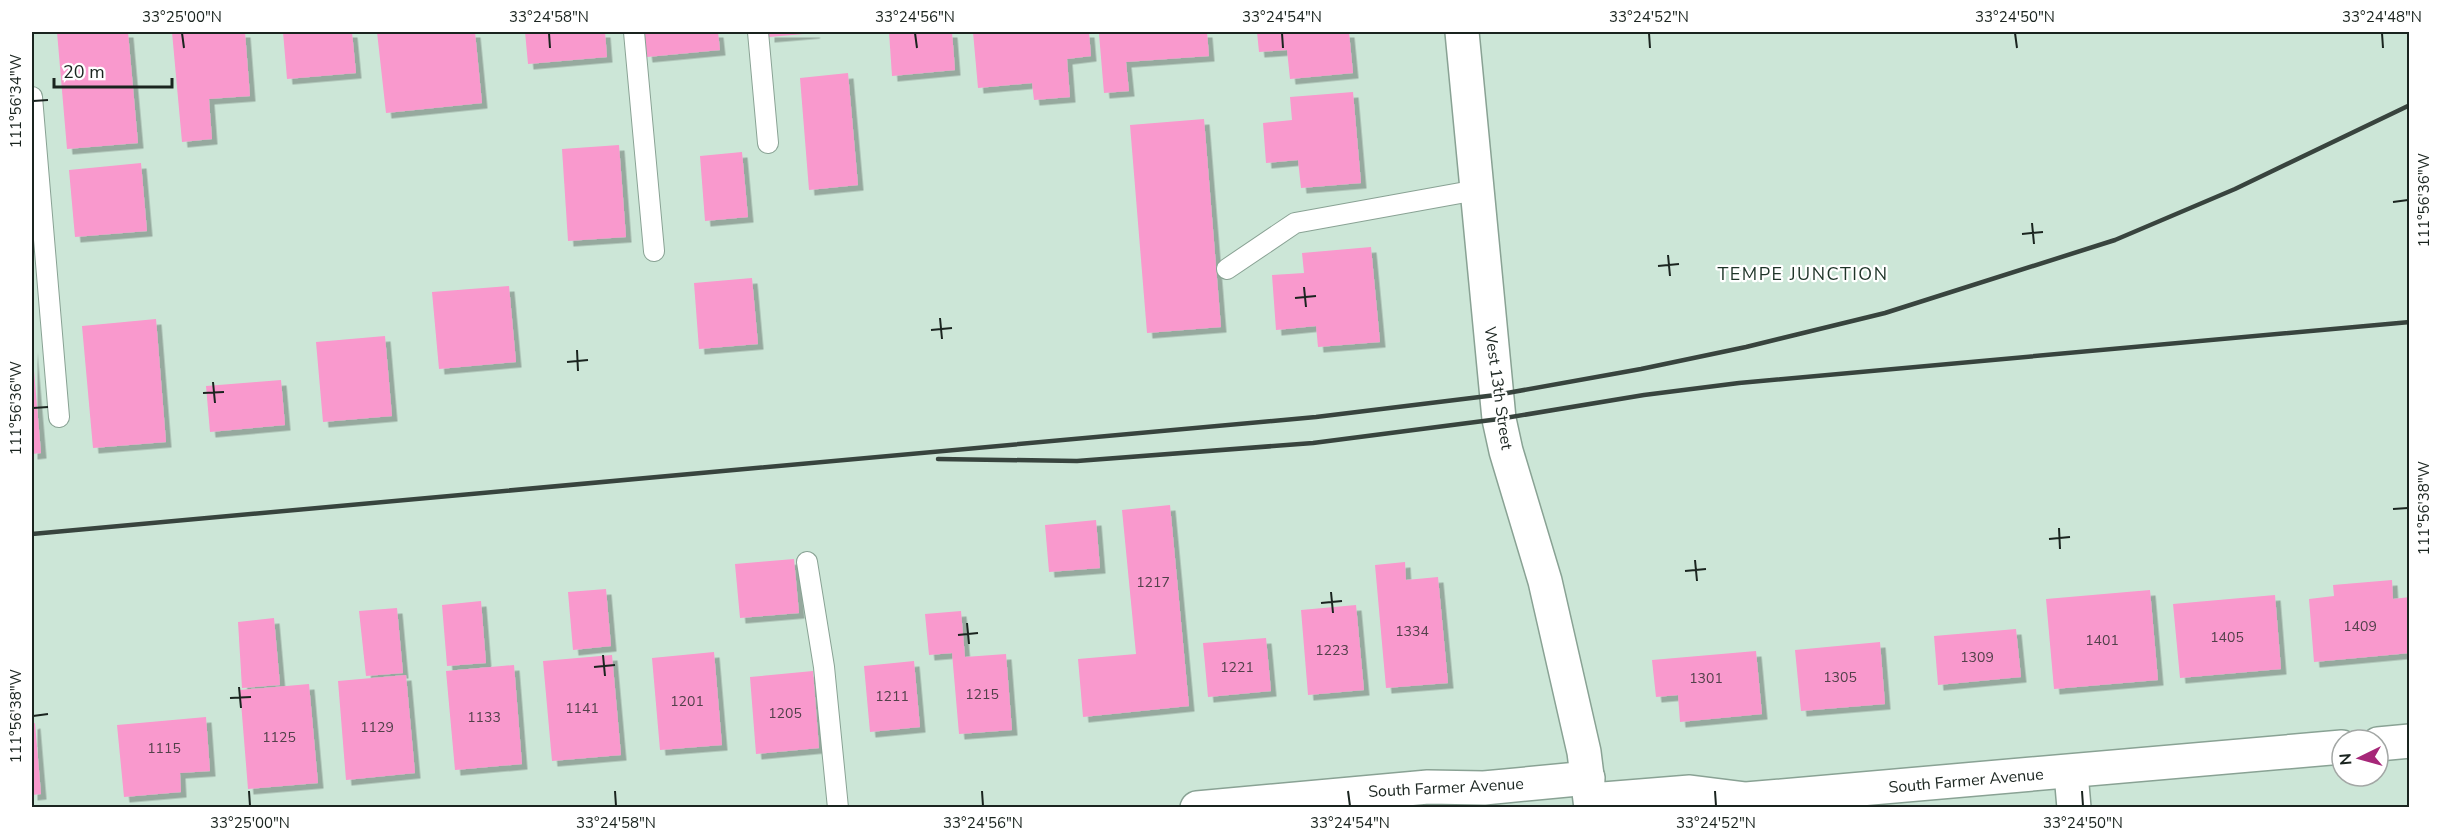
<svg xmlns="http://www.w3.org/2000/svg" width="2441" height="839" viewBox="0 0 2441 839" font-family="'Nunito Sans',sans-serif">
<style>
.building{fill:#f999cd;filter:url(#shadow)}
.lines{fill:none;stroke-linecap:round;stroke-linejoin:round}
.lane-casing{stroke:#89a294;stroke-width:22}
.street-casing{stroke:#89a294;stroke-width:36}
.secondary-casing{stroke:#89a294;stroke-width:36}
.lane{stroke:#fff;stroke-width:20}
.street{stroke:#fff;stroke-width:33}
.secondary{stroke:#fff;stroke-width:33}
.rail{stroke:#38443e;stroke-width:4.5}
.ticks{fill:none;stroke:#1a241f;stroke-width:2}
.labels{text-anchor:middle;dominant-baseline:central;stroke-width:4.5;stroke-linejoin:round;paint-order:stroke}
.number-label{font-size:14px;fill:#52414a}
.street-label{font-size:16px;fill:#1a241f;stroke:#fff}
.neighbourhood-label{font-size:18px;letter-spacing:1.5px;fill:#1e3428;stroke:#fff}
.neatline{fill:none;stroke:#1a241f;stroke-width:2}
.ticks-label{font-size:15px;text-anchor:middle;fill:#1a241f}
</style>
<defs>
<filter id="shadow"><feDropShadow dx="5.5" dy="5.5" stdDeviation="0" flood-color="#0004"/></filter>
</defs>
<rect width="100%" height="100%" fill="#cce6d7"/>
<g class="building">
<polygon points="57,32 128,32 138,143 67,149"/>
<polygon points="172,32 245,32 250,96 209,99 212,139 182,142"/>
<polygon points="283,32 352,32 356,73 287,79"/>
<polygon points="377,32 475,32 482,103 386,113"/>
<polygon points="525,32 605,32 607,57 528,64"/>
<polygon points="644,32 718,32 720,50 647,57"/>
<polygon points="769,32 814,32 815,33 769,37"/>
<polygon points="889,32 952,32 955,70 892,76"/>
<polygon points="973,32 1089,32 1091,56 1067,59 1070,97 1034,100 1032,83 978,88"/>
<polygon points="1121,32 1207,32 1209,56 1126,62 1129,91 1104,93 1099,34"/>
<polygon points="1257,32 1349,32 1353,73 1290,79 1287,50 1259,52"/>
<polygon points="848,73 858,185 809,190 800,78"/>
<polygon points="1353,92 1361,183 1301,188 1298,160 1266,163 1263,123 1292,120 1290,97"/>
<polygon points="1204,119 1221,327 1147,333 1130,125"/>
<polygon points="619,145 626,237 568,241 562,149"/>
<polygon points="742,152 748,217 705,221 700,156"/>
<polygon points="141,163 147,231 75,237 69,170"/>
<polygon points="1371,247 1380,342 1318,347 1316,326 1276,330 1272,275 1304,273 1302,253"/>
<polygon points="752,278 758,344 699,349 694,283"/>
<polygon points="509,286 516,362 439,369 432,292"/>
<polygon points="156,319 166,442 93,448 82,326"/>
<polygon points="385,336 392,416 323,422 316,342"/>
<polygon points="32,347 41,453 32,454"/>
<polygon points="281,380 285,425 210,432 206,386"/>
<polygon points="1170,505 1189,706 1083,717 1078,659 1136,654 1122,510"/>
<polygon points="1096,520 1100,568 1049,572 1045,525"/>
<polygon points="794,559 799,613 740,618 735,564"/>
<polygon points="1405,562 1406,580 1438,577 1448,683 1386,688 1375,565"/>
<polygon points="2392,580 2393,599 2410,597 2410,653 2314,662 2309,599 2334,596 2333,585"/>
<polygon points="606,589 611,646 573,650 568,592"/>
<polygon points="2150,590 2158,680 2054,689 2046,599"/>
<polygon points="2275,595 2281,669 2180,678 2173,604"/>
<polygon points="481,601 486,663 447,666 442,605"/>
<polygon points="1356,605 1364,690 1308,695 1301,610"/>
<polygon points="397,608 403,673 366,676 359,611"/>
<polygon points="961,611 965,657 1006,654 1012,730 959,734 952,653 929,655 925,614"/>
<polygon points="274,618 280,685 242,688 238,622"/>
<polygon points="2016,629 2021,677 1938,685 1934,636"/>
<polygon points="1266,638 1271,691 1208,697 1203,643"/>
<polygon points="1880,642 1885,704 1801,711 1795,650"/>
<polygon points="1756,651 1762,714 1680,722 1678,695 1656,697 1652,660"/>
<polygon points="714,652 722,745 660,750 652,658"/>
<polygon points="612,655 621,755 552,761 543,661"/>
<polygon points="914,661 920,727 870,732 864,666"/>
<polygon points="514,665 522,764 455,770 446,671"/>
<polygon points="813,671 819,748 756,754 750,677"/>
<polygon points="406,675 415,773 346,780 338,681"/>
<polygon points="309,684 318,783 248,789 240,690"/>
<polygon points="206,717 210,771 180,773 181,792 124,797 117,725"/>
<polygon points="35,723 41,794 32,795 32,724"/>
</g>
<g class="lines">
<defs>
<g id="lane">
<polyline points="634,32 654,251"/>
<polyline points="758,32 768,143"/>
<polyline points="32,97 59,417"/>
<polyline points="1227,269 1295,223 1477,190"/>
<polyline points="807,562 824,667 838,808"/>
</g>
<g id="street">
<polyline points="2378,744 2410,741"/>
<polyline points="2071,773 2074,808"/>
<polyline points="1591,800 1690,792 1746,799 2342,747"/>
<polyline points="1197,808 1428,787 1484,788 1588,778"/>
</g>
<polyline id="secondary" points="1462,32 1499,419 1506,451 1545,581 1584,752 1591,808"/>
</defs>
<use href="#lane" class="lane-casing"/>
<use href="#street" class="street-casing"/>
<use href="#secondary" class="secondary-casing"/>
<use href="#lane" class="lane"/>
<use href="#street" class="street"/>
<use href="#secondary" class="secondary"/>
<g class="rail">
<polyline points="938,459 1077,461 1313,443 1499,419 1644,395 1739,383 2410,322"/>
<polyline points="32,534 1316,417 1496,395 1641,369 1746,347 1885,313 2115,240 2235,189 2410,105"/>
</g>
</g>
<path class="ticks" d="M182,33L184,48M549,33L550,48M915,33L917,48M1282,33L1283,48M1649,33L1650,48M2015,33L2017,48M2382,33L2383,48M33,101L48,100M2393,202L2408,200M2032,223L2034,244M2022,234L2043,232M1668,255L1670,276M1658,266L1679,264M1304,287L1306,307M1295,298L1316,296M940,318L942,339M931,330L952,328M577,350L578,371M567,362L588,360M213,382L215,403M203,393L224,392M33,408L48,407M2393,509L2408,508M2059,528L2060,549M2049,539L2070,537M1695,560L1697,581M1685,571L1706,569M1331,592L1333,613M1321,603L1342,601M967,623L969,644M958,635L978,633M603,655L605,676M594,667L615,665M239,687L241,708M230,698L251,697M33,716L48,714M249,791L250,806M615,791L616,806M982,791L983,806M1348,791L1350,806M1715,791L1716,806M2082,791L2083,806"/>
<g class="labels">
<g class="number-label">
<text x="1153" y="582">1217</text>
<text x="2360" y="626">1409</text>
<text x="1412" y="631">1334</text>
<text x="2227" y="637">1405</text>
<text x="2102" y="640">1401</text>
<text x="1332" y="650">1223</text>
<text x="1977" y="657">1309</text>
<text x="1237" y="667">1221</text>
<text x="1840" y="677">1305</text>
<text x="1706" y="678">1301</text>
<text x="982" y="694">1215</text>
<text x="892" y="696">1211</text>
<text x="687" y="701">1201</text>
<text x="582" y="708">1141</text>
<text x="785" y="713">1205</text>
<text x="484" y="717">1133</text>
<text x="377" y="727">1129</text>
<text x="279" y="737">1125</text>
<text x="164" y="748">1115</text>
</g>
<g class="street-label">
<text transform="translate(1498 388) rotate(82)">West 13th Street</text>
<text transform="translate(1966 781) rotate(-5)">South Farmer Avenue</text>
<text transform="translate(1446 788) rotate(-3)">South Farmer Avenue</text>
</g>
<g class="neighbourhood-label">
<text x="1803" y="274">TEMPE JUNCTION</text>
</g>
</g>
<rect width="2441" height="839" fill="none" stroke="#ffffff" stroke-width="66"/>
<g transform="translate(2360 758) rotate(265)"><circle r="28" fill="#ffffff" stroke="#a3a7a5" stroke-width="1.5"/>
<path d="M0-4.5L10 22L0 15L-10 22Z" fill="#a62778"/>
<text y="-9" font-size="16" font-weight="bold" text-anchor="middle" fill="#1a241f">N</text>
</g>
<path d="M54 78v9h118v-9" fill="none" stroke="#1a241f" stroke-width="3"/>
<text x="63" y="78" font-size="18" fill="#1a241f" stroke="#ffffff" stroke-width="4.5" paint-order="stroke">20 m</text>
<rect x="33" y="33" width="2375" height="773" class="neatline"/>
<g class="ticks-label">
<text x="182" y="22">33°25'00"N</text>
<text x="549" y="22">33°24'58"N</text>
<text x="915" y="22">33°24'56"N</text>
<text x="1282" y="22">33°24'54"N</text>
<text x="1649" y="22">33°24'52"N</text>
<text x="2015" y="22">33°24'50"N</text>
<text x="2382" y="22">33°24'48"N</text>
<text transform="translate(16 101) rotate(-90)" y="5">111°56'34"W</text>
<text transform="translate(2424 200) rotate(-90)" y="5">111°56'36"W</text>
<text transform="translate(16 408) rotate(-90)" y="5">111°56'36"W</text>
<text transform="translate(2424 508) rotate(-90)" y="5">111°56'38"W</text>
<text transform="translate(16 716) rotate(-90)" y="5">111°56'38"W</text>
<text x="250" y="828">33°25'00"N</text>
<text x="616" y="828">33°24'58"N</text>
<text x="983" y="828">33°24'56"N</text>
<text x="1350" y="828">33°24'54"N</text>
<text x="1716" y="828">33°24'52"N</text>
<text x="2083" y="828">33°24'50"N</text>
</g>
</svg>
